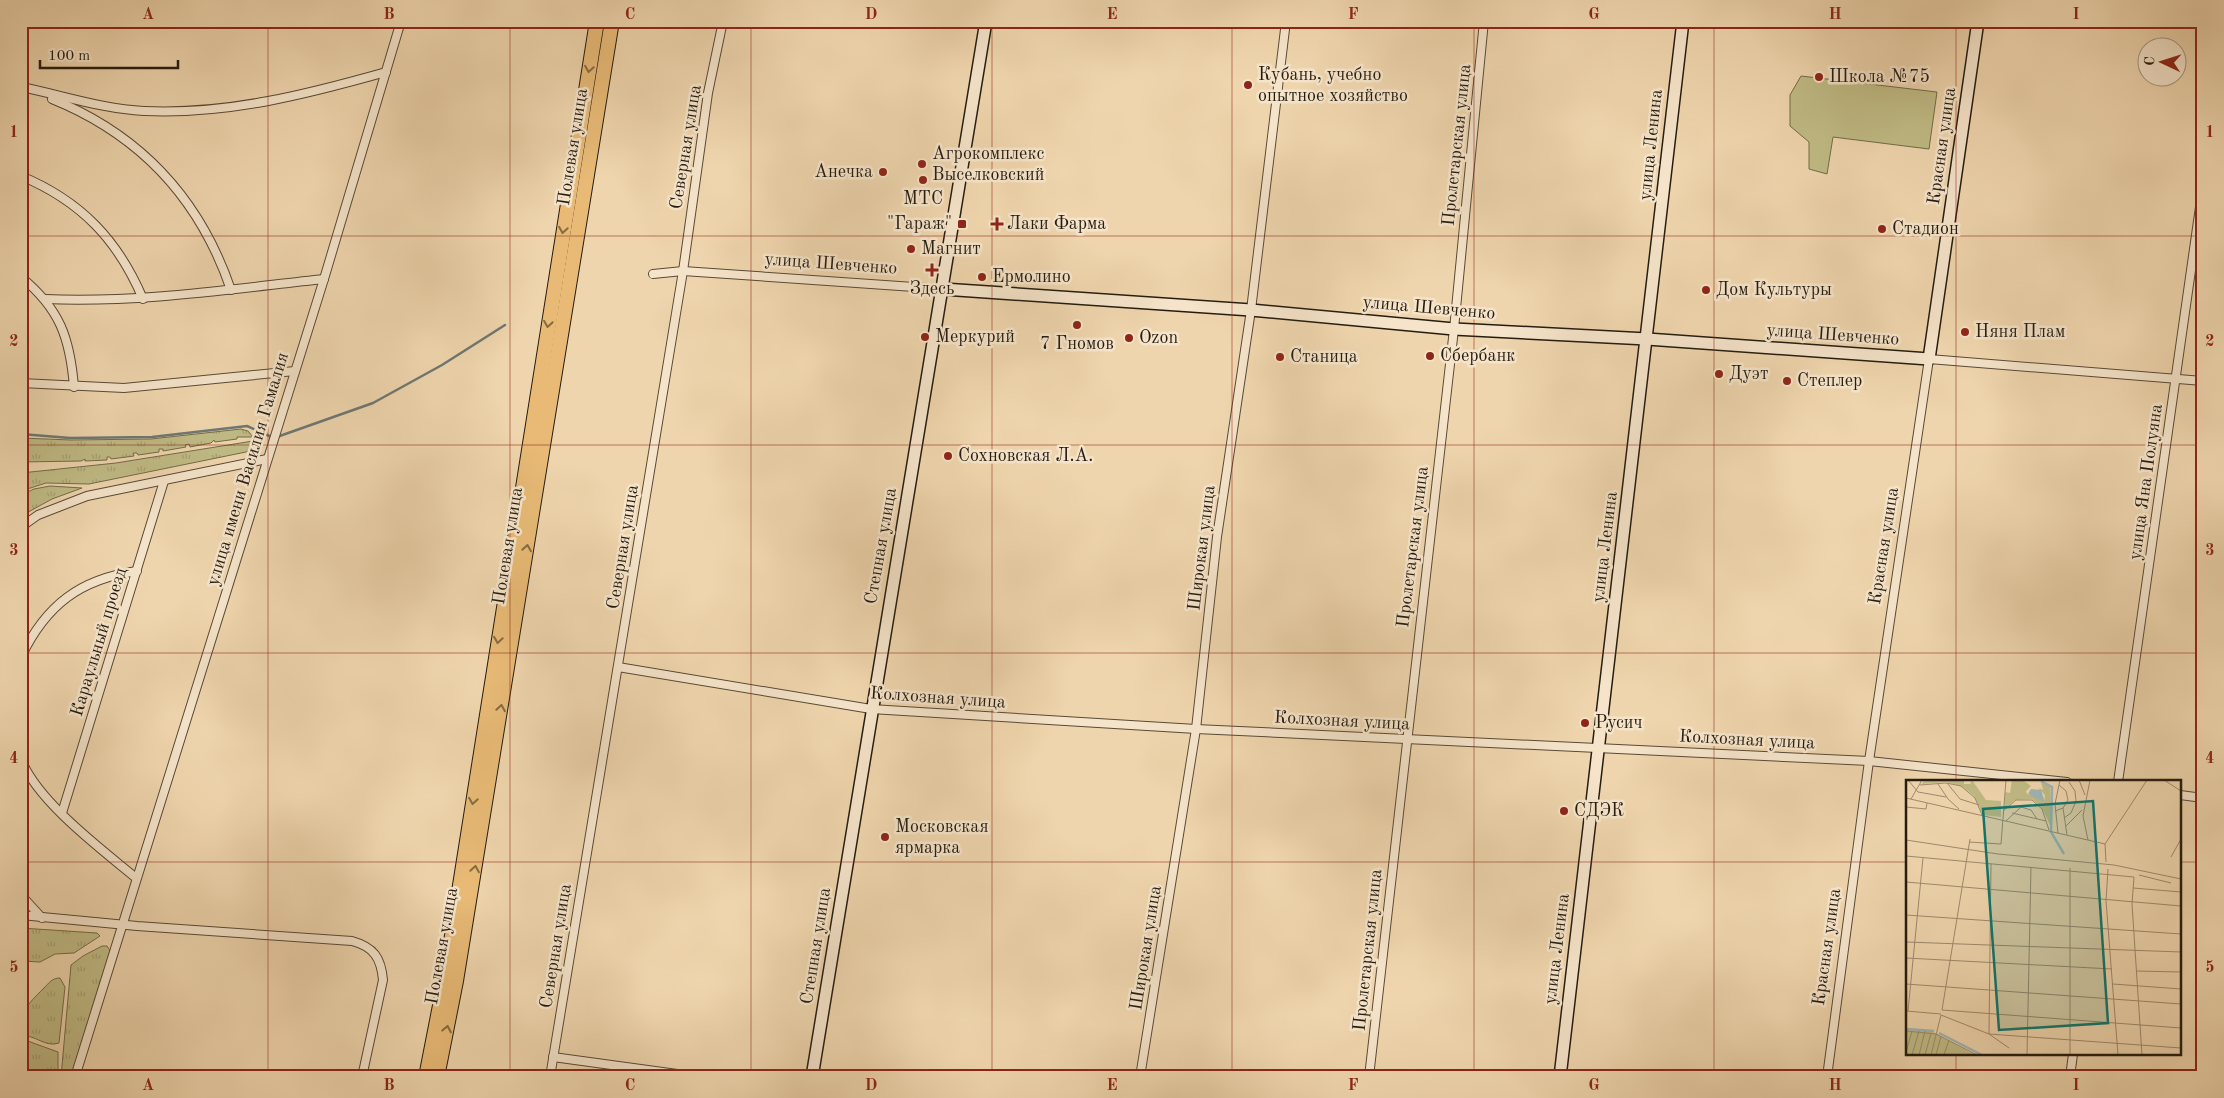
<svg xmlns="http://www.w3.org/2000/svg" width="2224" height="1098" viewBox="0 0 2224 1098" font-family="'Old Standard TT',serif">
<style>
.grass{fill:url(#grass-tufts);stroke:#726c4a}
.park{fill:#c0bb85;stroke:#726c4a}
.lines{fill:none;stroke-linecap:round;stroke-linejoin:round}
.stream{stroke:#6e7874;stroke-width:2.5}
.street-casing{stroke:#584a37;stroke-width:10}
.secondary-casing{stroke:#251c10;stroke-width:14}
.highway-casing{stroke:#251c10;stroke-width:16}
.street{stroke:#f5e4ca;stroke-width:8}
.secondary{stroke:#f5e4ca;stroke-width:11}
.highway{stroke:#e8ba76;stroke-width:14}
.oneway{stroke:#866b43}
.grid{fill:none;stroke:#8f2418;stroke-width:1;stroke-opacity:0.55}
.poi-dot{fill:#8f2418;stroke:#f5e4ca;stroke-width:2}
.labels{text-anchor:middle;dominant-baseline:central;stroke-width:5;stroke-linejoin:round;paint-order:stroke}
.poi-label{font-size:18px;fill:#251c10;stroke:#f5e4ca;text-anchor:start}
.street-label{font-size:18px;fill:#251c10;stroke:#f5e4ca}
.inset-river{fill:none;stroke:#9fb6b6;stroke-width:2.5}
.inset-road{fill:none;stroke:#9e8b6e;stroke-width:1}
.view{fill:#0f766e;fill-opacity:0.15;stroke:#0f766e;stroke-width:2.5}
.inset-edge{fill:none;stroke:#251c10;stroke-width:2.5}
.neatline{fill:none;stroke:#8f2418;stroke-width:2}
.grid-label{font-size:16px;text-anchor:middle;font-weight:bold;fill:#8f2418}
</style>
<defs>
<pattern id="grass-tufts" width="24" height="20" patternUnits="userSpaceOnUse" patternTransform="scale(1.25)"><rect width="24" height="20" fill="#c0bb85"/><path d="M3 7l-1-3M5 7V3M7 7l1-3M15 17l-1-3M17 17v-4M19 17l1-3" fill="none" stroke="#a5a072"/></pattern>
</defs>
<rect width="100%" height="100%" fill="#efd5ad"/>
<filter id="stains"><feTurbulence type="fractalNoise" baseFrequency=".004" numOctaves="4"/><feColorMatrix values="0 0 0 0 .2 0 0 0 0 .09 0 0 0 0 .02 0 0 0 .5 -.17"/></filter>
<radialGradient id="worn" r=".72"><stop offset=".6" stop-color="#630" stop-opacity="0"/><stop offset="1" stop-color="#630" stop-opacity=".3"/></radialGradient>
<g class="grass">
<polygon points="241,429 248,431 253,437 237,437 237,439 215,442 214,440 211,443 190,447 189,444 185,445 186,447 163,451 163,449 159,449 159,452 138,455 137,453 133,453 134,456 111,459 110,457 107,457 107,460 85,461 85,459 81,461 21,462 21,438 71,440 151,439"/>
<polygon points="253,441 251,449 246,452 89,484 46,483 21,491 21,473 116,463"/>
<polygon points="50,486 82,488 52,499 21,516 21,495 34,489"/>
<polygon points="21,928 97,933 100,936 74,953 55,954 40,962 21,961"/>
<polygon points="102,946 107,946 111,952 72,1077 61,1077 71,965 83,956"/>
<path d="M60,978L65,987L59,1043C45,1048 35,1034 21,1036C21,1010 26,1006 44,988C49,983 52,978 60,978Z"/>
<polygon points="25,1040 58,1052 58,1077 21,1077 21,1049"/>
</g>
<polygon class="park" points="1801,76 1937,92 1929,149 1833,137 1827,174 1809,169 1809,142 1790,126 1790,95"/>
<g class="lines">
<polyline class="stream" points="21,434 70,438 152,437 247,426 274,438 373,403 442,365 505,325"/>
<defs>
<g id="street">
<path d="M21,87C62,95 102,109 144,111C227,115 308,94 386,72"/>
<path d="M52,99C141,135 200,199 231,290"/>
<path d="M21,176C81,201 118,240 143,299"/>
<polyline points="653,274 683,271 943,289"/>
<path d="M21,277C60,309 70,338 74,387"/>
<path d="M45,299C139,303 231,289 324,279"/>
<polyline points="21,383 124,388 295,371"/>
<polyline points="21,527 38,515 87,496 267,459"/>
<path d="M21,657C46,605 80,579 137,571"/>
<polyline points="618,667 871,709 1196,729 1869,761 2067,782"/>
<path d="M21,759C37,801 101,849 136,878"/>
<polyline points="2118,782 2203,186"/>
<polyline points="2180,795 2203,798"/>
<polyline points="62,813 164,481"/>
<polyline points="21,895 42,918"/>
<path d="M21,915L137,926L352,941C374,947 381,958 383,980L362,1077"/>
<polyline points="553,1057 699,1077"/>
<polyline points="75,1077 324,279 401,21"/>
<polyline points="550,1077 683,271 708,93 723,21"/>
<polyline points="1140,1077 1196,729 1217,537 1251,310 1286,21"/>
<polyline points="1369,1077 1454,329 1484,21"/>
<polyline points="1827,1077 1869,761 1929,359 2203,381"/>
<polyline points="2070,1077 2073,1054"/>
</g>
<g id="secondary">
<polyline points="943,289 1251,310 1454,329 1647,339 1929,359 1978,21"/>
<path d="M812,1077C868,725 930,373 986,21"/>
<polyline points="1560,1077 1683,21"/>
</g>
<g id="highway">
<polyline points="426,1077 445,980 597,21"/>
<polyline points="437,1077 456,981 612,21"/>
</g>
</defs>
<use href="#street" class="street-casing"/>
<use href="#secondary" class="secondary-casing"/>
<use href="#highway" class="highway-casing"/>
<use href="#street" class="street"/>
<use href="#secondary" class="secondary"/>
<use href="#highway" class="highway"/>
</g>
<defs><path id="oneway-chevron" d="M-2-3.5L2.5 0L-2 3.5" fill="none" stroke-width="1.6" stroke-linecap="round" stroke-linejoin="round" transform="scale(1.25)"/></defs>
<g class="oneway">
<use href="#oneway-chevron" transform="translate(589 69) rotate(99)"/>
<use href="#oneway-chevron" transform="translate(563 230) rotate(99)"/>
<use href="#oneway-chevron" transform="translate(548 324) rotate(99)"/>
<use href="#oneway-chevron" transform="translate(527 548) rotate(-81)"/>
<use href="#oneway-chevron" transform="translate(498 640) rotate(99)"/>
<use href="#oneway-chevron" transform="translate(501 708) rotate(-81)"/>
<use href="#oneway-chevron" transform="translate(473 801) rotate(99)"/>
<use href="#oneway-chevron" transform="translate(475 869) rotate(-81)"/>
<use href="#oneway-chevron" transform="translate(447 1029) rotate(-79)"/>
</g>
<path class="grid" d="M268,21V1077M510,21V1077M751,21V1077M992,21V1077M1232,21V1077M1474,21V1077M1714,21V1077M1956,21V782M21,236H2203M21,445H2203M21,653H2203M21,862H1908M2180,862H2203M1956,1054V1077"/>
<g class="poi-dot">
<circle cx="1819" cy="77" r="5"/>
<circle cx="1248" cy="85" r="5"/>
<circle cx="922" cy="164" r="5"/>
<circle cx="883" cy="172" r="5"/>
<circle cx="923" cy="180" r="5"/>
<rect x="957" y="219" width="10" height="10" rx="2.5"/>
<path d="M994.5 216.5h5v5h5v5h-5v5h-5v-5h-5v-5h5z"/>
<circle cx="1882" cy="229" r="5"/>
<circle cx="911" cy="249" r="5"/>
<path d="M929.5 262.5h5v5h5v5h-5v5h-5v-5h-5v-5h5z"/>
<circle cx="982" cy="277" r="5"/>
<circle cx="1706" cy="290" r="5"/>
<circle cx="1077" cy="325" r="5"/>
<circle cx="1965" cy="332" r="5"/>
<circle cx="925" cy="337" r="5"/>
<circle cx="1129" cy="338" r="5"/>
<circle cx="1430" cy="356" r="5"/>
<circle cx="1280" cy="357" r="5"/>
<circle cx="1719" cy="374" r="5"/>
<circle cx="1787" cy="381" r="5"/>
<circle cx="948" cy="456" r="5"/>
<circle cx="1585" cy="723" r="5"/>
<circle cx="1564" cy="811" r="5"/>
<circle cx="885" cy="837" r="5"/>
</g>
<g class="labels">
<g class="poi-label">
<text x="1258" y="75">Кубань, учебно<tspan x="1258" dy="21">опытное хозяйство</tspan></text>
<text x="1829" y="77">Школа №75</text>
<text x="932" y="154">Агрокомплекс<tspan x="932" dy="21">Выселковский</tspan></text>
<text x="873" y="172" text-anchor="end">Анечка</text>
<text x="923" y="199" text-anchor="middle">МТС</text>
<text x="952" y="224" text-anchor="end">"Гараж"</text>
<text x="1007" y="224">Лаки Фарма</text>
<text x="1892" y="229">Стадион</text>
<text x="921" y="249">Магнит</text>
<text x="992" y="277">Ермолино</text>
<text x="932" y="289" text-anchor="middle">Здесь</text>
<text x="1716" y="290">Дом Культуры</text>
<text x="1975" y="332">Няня Плам</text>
<text x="935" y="337">Меркурий</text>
<text x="1139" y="338">Ozon</text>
<text x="1077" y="344" text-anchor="middle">7 Гномов</text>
<text x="1440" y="356">Сбербанк</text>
<text x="1290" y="357">Станица</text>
<text x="1729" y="374">Дуэт</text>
<text x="1797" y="381">Степлер</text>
<text x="958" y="456">Сохновская Л.А.</text>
<text x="1595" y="723">Русич</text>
<text x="1574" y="811">СДЭК</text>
<text x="895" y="827">Московская<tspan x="895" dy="21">ярмарка</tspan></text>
</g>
<g class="street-label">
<text transform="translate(1457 145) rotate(-84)">Пролетарская улица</text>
<text transform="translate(1651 145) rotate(-84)">улица Ленина</text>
<text transform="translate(1942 146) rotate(-82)">Красная улица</text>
<text transform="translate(573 147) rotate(-81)">Полевая улица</text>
<text transform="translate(686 147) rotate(-81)">Северная улица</text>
<text transform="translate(831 264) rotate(4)">улица Шевченко</text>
<text transform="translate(1429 308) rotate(5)">улица Шевченко</text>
<text transform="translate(1833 335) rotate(4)">улица Шевченко</text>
<text transform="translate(248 469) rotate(-73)">улица имени Василия Гамалия</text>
<text transform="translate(2146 482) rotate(-82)">улица Яна Полуяна</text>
<text transform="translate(508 546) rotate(-81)">Полевая улица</text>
<text transform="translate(881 546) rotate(-80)">Степная улица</text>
<text transform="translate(1884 546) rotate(-81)">Красная улица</text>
<text transform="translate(623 547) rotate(-81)">Северная улица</text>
<text transform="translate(1413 547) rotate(-83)">Пролетарская улица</text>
<text transform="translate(1605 547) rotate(-83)">улица Ленина</text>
<text transform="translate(1202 548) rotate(-83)">Широкая улица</text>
<text transform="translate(99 642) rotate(-73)">Караульный проезд</text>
<text transform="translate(938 698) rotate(4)">Колхозная улица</text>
<text transform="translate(1342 721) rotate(3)">Колхозная улица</text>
<text transform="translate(1747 740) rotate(3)">Колхозная улица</text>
<text transform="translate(442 946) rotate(-80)">Полевая улица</text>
<text transform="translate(556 946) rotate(-81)">Северная улица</text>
<text transform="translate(816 946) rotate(-81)">Степная улица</text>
<text transform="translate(1827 947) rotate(-82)">Красная улица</text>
<text transform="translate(1146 948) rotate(-81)">Широкая улица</text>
<text transform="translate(1557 949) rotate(-83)">улица Ленина</text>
<text transform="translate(1368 950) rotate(-84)">Пролетарская улица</text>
</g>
</g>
<g transform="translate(1906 780)">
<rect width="275" height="275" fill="#efd5ad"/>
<path d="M18,0H58V4H64L66,0L80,20L95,21V37L77,35L68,16L57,7L40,2L16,4ZM106,0L118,1L125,6L120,11L121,14L129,16L138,23L139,15L132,8L137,10L135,1L144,6L146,49L136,28L126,19L109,20L98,29L99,12L104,13Z" fill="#c0bb85"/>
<path d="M0,250L27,252L69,275H0Z" fill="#c0bb85"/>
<path d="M125,9L135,10L139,23L122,14Z" fill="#9fb6b6"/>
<path class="inset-river" d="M135,1L146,7L145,52L158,74M0,249L28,251M33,253L76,275"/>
<path class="inset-road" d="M2,0L12,12L40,17M110,0H135M173,0L179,15M258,0L275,11M41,3L54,19L73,25M32,4L42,19L53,29M14,5L40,3L55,6L69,18L76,35M0,18L199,64M5,19L16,0M0,27L20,29L21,23M157,28L161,55M97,31L110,20H126L136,29L143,50M149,31L157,28L162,20L160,11L153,5M106,33L140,41M158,38L165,33L170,21L169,11L163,2M100,41L115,27L125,30L131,39M160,46L176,30M152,53L149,24L154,0M0,60L92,74L208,85L275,99M182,60L177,36L184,0M63,62L95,64L100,0M0,76L228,97M265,77L275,59M200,82L199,64L241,0M85,84L83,254L103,268M202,89L200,121L212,275M233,95L265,103M228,97L226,124L236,275M0,102L275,126M227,108L275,112M0,135L275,154M0,162L275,172M0,178L206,189M230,191L275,192M0,204L275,224M207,204L275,209M36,230L275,248M36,230L64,59M0,231L35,234M2,231L17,78M35,235L83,254L275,268M0,251L30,254L71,275M0,272L6,251M6,275L13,251M13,275L19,251M19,275L25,253M25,275L35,235M30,275L35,256M38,275L43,260M121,275L125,87M164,275V88"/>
<path class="view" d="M187,21L202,243L93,250L77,29Z"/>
<rect width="275" height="275" class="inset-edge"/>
</g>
<rect width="2224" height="1098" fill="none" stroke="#efd5ad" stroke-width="55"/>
<g transform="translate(2162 62) rotate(274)"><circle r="24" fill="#f5e4ca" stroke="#a29480"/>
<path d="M0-4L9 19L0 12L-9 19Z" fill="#8f2418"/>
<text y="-8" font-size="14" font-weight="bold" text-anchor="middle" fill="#251c10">С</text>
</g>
<path d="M40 60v8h138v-8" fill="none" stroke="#251c10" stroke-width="2.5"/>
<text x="48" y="60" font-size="15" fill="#251c10" stroke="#f5e4ca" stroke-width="4" paint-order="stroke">100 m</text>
<rect x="28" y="28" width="2168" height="1042" class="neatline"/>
<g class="grid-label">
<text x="148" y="19">A</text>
<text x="389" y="19">B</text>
<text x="630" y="19">C</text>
<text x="871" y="19">D</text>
<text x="1112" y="19">E</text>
<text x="1353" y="19">F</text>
<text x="1594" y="19">G</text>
<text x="1835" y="19">H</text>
<text x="2076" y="19">I</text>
<text x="14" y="137">1</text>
<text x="2210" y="137">1</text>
<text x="14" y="346">2</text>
<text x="2210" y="346">2</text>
<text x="14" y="555">3</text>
<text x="2210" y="555">3</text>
<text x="14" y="763">4</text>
<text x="2210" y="763">4</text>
<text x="14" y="972">5</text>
<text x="2210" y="972">5</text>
<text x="148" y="1090">A</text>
<text x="389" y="1090">B</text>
<text x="630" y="1090">C</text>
<text x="871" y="1090">D</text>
<text x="1112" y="1090">E</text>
<text x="1353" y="1090">F</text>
<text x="1594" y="1090">G</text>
<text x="1835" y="1090">H</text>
<text x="2076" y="1090">I</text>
</g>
<rect width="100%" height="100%" filter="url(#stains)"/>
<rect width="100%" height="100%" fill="url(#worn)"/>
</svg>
